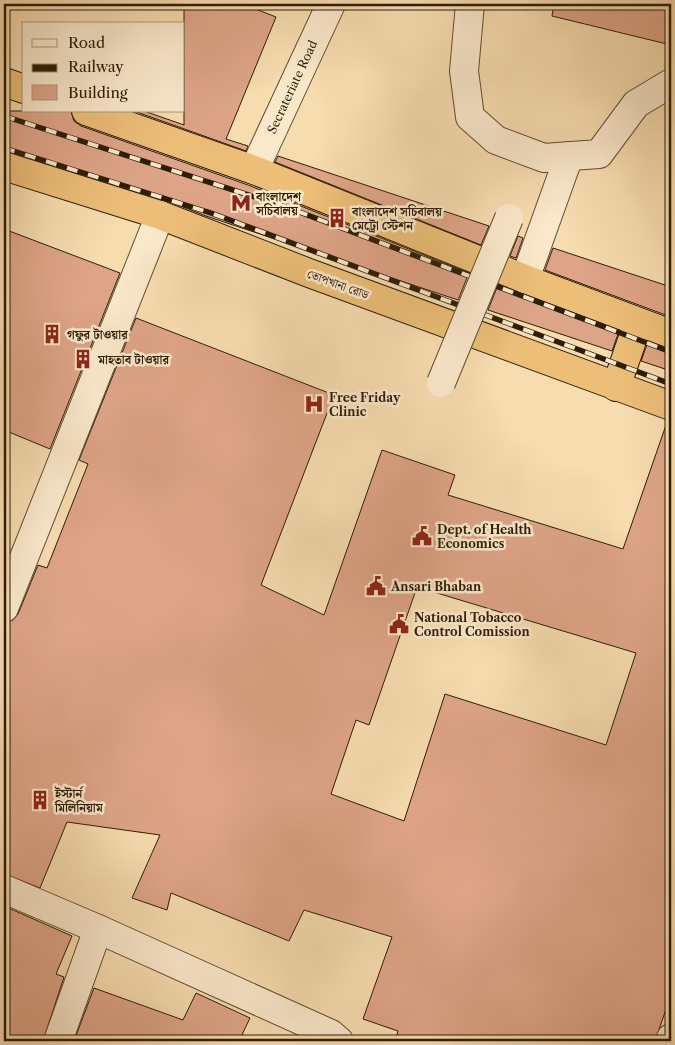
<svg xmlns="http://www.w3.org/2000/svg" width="675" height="1045" viewBox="0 0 675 1045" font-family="'Libre Caslon Text','Noto Serif Bengali',serif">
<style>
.building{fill:#dea487;stroke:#2d1d06;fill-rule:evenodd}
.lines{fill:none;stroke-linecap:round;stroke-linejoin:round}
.minor-casing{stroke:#604d30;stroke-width:30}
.highway-casing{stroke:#2d1d06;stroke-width:30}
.minor{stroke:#fae8cb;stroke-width:28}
.highway{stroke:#ecbe78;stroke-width:28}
.rail-casing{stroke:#2d1d06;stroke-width:5.5}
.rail{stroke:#fae8cb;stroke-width:4;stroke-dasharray:11;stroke-linecap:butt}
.minor-bridge-casing{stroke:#604d30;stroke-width:30;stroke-linecap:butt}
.minor-bridge{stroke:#fae8cb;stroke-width:28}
.labels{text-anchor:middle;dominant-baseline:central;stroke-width:5;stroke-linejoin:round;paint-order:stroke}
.street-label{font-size:12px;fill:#2d1d06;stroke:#fae8cb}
.poi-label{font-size:12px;font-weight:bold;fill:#2d1d06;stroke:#fae8cb;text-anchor:start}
</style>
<rect width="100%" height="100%" fill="#f7dcaf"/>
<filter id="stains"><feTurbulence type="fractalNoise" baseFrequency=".004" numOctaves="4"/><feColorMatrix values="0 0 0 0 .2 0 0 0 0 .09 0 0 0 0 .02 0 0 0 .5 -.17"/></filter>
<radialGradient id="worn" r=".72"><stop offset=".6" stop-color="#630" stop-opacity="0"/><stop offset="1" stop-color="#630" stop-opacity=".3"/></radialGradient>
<g class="building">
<polygon points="184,4 243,4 276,17 226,139 248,146 246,151 134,111 144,111 184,125"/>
<polygon points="554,4 671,4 671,45 552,16"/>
<polygon points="4,111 71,111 74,121 81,126 248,185 469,273 458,300 206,216 165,200 4,149"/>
<polygon points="278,156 489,226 481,245 275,162"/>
<polygon points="4,229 120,273 50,449 4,430"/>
<polygon points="518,236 523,238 516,258 510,256"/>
<polygon points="553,248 671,287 671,317 545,270"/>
<polygon points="498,285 619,331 612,351 488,310"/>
<path d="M136,318L334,395L261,585L324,615L382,450L455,475L448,495L623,549L666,425L671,426V995L655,1041H395L398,1031L363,1019L392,937L304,910L289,941L171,893L167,910L132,898L160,835L67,822L40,888L4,874V623L13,620L18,614L38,565L47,568L88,464L79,460ZM417,587L636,653L606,745L445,694L404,821L331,794L356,720L369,725Z"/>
<polygon points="648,342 671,349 671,371 641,361"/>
<polygon points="4,906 72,936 56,974 64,977 43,1041 4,1041"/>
<polygon points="94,988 183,1020 196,993 250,1018 239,1041 74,1041"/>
</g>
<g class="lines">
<defs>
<g id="minor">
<polyline points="470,4 464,71 470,117 496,140 544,158 599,154 636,104 671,83"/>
<polyline points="254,170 331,4"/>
<polyline points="525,279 569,156"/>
<polyline points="4,608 160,215"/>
<polyline points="4,889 98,929 331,1034 339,1041"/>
<polyline points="58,1041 98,929"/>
<polyline points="670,1041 671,1038"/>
</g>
<g id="highway">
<polyline points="4,82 24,89"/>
<polyline points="86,111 254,170 525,279 671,334"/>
<polyline points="4,166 160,215 309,273 671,406"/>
<polyline points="616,387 638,323"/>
</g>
</defs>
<use href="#minor" class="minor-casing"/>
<use href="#highway" class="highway-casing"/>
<use href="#minor" class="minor"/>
<use href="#highway" class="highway"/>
<defs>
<g id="rail">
<polyline points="4,116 286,207 671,352"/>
<polyline points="4,148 211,213 671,384"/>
</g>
</defs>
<use href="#rail" class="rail-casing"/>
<use href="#rail" class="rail"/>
<defs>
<polyline id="minor-bridge" points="441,383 509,218"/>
</defs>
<use href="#minor-bridge" class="minor-bridge-casing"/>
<use href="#minor-bridge" class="minor-bridge"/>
</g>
<defs>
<symbol id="metro-bare" viewBox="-9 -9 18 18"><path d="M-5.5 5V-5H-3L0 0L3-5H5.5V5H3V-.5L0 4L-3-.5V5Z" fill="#8f2418" stroke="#fae8cb" stroke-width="2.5" paint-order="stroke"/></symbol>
<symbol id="building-bare" viewBox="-9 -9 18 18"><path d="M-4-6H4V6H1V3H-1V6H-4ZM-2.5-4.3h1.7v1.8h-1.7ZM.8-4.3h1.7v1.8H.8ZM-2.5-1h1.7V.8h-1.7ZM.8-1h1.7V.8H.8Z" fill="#8f2418" stroke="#fae8cb" stroke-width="2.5" paint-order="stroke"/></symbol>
<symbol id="hospital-bare" viewBox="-9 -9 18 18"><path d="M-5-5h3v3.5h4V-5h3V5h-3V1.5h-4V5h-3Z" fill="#8f2418" stroke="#fae8cb" stroke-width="2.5" paint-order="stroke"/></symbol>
<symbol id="civic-bare" viewBox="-9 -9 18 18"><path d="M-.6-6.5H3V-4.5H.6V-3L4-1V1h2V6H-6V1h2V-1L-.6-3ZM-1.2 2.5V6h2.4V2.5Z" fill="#8f2418" stroke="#fae8cb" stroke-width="2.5" paint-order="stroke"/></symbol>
</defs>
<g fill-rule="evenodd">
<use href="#metro-bare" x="227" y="189" width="28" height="28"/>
<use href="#building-bare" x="323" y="204" width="28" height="28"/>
<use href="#building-bare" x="38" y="320" width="28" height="28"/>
<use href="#building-bare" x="69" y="345" width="28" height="28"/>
<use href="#hospital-bare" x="300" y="390" width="28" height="28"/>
<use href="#civic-bare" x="408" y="522" width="28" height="28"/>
<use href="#civic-bare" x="362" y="572" width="28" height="28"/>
<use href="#civic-bare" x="385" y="610" width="28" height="28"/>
<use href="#building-bare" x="26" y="786" width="28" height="28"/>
</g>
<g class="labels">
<g class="street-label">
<text transform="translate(292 87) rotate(-65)">Secrateriate Road</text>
<text transform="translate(338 284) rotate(20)">তোপখানা রোড</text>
</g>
<g class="poi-label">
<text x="256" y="196">বাংলাদেশ<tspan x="256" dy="14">সচিবালয়</tspan></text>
<text x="352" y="211">বাংলাদেশ সচিবালয়<tspan x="352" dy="14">মেট্রো স্টেশন</tspan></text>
<text x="67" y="334">গফুর টাওয়ার</text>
<text x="98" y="359">মাহতাব টাওয়ার</text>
<text x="329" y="397">Free Friday<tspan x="329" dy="14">Clinic</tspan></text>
<text x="437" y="529">Dept. of Health<tspan x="437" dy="14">Economics</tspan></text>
<text x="391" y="586">Ansari Bhaban</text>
<text x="414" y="617">National Tobacco<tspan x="414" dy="14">Control Comission</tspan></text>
<text x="55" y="793">ইস্টার্ন<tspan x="55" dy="14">মিলিনিয়াম</tspan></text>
</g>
</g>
<rect width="675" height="1045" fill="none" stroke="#f7dcaf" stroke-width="20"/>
<rect x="5" y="5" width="665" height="1035" fill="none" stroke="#2d1d06" stroke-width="2.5"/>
<rect x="10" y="10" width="655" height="1025" fill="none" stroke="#2d1d06"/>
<rect x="22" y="22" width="162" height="90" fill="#fae8cb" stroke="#a8977c"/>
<rect x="32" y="39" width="25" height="8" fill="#fae8cb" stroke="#a8977c"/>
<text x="68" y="48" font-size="15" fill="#2d1d06">Road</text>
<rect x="32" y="64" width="25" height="8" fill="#2d1d06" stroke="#a8977c"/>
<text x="68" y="72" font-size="15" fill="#2d1d06">Railway</text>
<rect x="32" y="85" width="25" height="15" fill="#dea487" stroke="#a8977c"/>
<text x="68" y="98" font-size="15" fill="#2d1d06">Building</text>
<rect width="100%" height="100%" filter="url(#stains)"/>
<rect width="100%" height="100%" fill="url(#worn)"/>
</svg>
